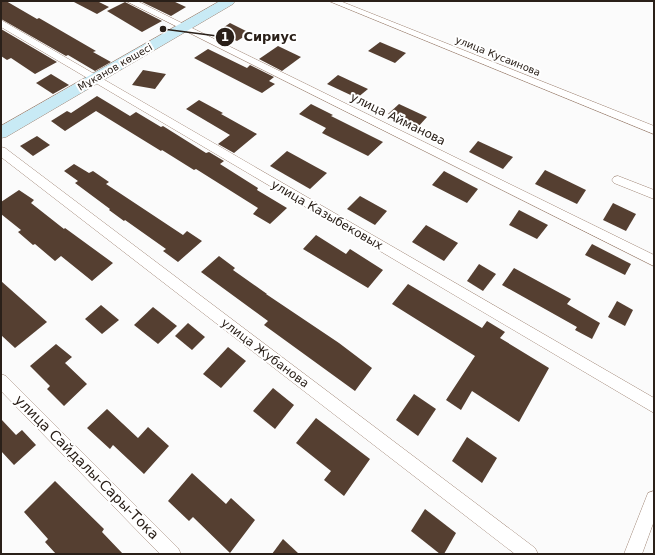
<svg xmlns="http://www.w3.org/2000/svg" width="655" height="555" viewBox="0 0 655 555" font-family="'DejaVu Sans',sans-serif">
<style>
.building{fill:#553f31}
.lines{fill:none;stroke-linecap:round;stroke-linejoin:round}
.street-casing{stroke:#a08676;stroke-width:1}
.secondary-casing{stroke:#a08676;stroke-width:1}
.street{fill:#fff;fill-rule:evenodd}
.secondary{fill:#c8eaf5;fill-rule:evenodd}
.labels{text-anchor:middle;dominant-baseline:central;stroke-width:4;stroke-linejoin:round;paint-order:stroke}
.far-street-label{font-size:10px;fill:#2a2019;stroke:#fff}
.street-label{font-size:12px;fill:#2a2019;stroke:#fff}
.near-street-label{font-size:14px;fill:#2a2019;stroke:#fff}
.leader{fill:none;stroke:#2a2019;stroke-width:1.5}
.callout-dot{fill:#2a2019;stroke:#fff;stroke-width:1.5}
.mark-label{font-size:12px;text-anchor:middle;font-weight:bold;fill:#fff}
.callout-label{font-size:13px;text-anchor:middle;font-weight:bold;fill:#2a2019;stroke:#fff;stroke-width:4;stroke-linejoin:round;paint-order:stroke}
</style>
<rect width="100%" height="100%" fill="#fbfbfb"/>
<g class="building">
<polygon points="1,1 6,1 37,19 39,18 96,51 93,52 111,62 95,71 68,55 66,56 1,19"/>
<polygon points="72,1 97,1 109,7 97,14"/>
<polygon points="140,1 173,1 186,7 171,16"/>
<polygon points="125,2 162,21 142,32 107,11"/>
<polygon points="230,23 250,33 237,41 217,32"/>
<polygon points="1,29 57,62 35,74 11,58 7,60 1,56"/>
<polygon points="380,42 406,53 395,63 368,51"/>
<polygon points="278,46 301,57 282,71 259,59"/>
<polygon points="208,49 247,68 250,65 274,77 269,81 275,84 262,93 194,58"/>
<polygon points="143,70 166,74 155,89 132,85"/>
<polygon points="51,74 69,85 53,94 36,83"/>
<polygon points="338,75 368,89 357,98 327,84"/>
<polygon points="97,96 130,116 136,112 161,127 163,126 206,153 209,152 224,161 220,164 258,188 257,190 287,208 270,224 253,214 258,208 196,169 194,170 162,150 161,151 96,111 65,131 51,121 67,111 71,113"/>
<polygon points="199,100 223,113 221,114 257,134 234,153 218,144 230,135 186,109"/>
<polygon points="311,104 333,115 331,116 383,142 368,156 322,133 326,128 299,114"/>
<polygon points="399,104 427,117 417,128 388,114"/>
<polygon points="37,136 50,145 33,156 20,146"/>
<polygon points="478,141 513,157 503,169 469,152"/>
<polygon points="287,151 327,173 310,189 270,166"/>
<polygon points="74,164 89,173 93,171 109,182 106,184 183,235 187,231 202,241 178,262 163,251 166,249 125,220 124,221 109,210 110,209 75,183 78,181 64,171"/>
<polygon points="545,170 586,190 577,204 535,184"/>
<polygon points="444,171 478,189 467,203 432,185"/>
<polygon points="19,190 34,200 31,203 64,229 65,228 113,263 92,281 61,256 55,261 35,244 33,245 18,232 21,230 1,214 1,202"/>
<polygon points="360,196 387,211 375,225 347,209"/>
<polygon points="613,203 636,214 626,231 603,220"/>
<polygon points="519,210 548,225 537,239 509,225"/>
<polygon points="426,225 458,243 444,261 412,242"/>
<polygon points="316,235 346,254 350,249 383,270 368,288 303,249"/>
<polygon points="592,244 631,264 625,275 585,255"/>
<polygon points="219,256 235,268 233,270 267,294 266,294 339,343 372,368 355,391 264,325 268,321 201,272"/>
<polygon points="479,264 496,274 483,291 467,281"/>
<polygon points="514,268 571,299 567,304 600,323 592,339 575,330 577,327 502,285"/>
<polygon points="1,281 47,322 15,348 1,335"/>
<polygon points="408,284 482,328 487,321 505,332 500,338 549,368 519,422 472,391 461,410 446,400 475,356 392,304"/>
<polygon points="617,301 633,310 625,326 608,317"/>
<polygon points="101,305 119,320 102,334 85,319"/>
<polygon points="153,307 177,326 158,344 134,325"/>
<polygon points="188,323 205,337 192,350 175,336"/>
<polygon points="56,344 72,357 65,363 87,384 64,406 47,389 50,386 30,366"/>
<polygon points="228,347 246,361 221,388 203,374"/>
<polygon points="273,388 294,405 275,429 253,411"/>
<polygon points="414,394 436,409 418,436 396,420"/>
<polygon points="107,409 138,438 148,427 169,446 144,474 113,445 110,449 87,428"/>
<polygon points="316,418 370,459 344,496 324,480 331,471 296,443"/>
<polygon points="1,419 16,435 22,430 36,445 14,465 1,451"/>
<polygon points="467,437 497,458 482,483 452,461"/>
<polygon points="192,473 226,504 231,498 255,520 230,553 193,517 189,521 168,501"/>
<polygon points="55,481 104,529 102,532 123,554 56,554 45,542 48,539 24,512"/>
<polygon points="425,509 456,533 444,554 440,554 411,531"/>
<polygon points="283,539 299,554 272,554"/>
</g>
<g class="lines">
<defs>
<g id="street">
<polygon points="126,1 137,1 654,255 654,266"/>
<polygon points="329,1 340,1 654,126 654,134"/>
<polygon points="1,20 654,398 654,413 1,27"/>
<polygon points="1,147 5,148 535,548 538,554 515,554 1,157"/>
<polygon points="618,176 654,190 654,199 614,183 612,180 614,177"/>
<polygon points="1,374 6,376 178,548 181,554 160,554 1,391"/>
<polygon points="654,491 654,521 642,554 624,554 648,493"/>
</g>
<polygon id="secondary" points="220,1 235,1 233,4 6,137 1,138 1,126"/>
</defs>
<use href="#street" class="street-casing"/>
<use href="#secondary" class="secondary-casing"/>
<use href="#street" class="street"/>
<use href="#secondary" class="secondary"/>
</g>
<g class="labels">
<g class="far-street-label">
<text transform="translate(498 56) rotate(22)">улица Кусаинова</text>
<text transform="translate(115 67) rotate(-30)">Мұканов көшесі</text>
</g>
<g class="street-label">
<text transform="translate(398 119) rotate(26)">улица Айманова</text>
<text transform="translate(327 215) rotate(30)">улица Казыбековых</text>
<text transform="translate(265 353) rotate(37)">улица Жубанова</text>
</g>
<g class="near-street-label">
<text transform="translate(87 467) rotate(45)">улица Сайдалы-Сары-Тока</text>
</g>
</g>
<path class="leader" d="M163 29L225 37"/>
<g class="callout-dot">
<circle cx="163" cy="29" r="4"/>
<circle cx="225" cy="37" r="10"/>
</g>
<g class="mark-label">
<text x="225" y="41">1</text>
</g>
<g class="callout-label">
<text x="270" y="41">Сириус</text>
</g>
<rect width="655" height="555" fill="none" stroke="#2a2019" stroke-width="4"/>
</svg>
